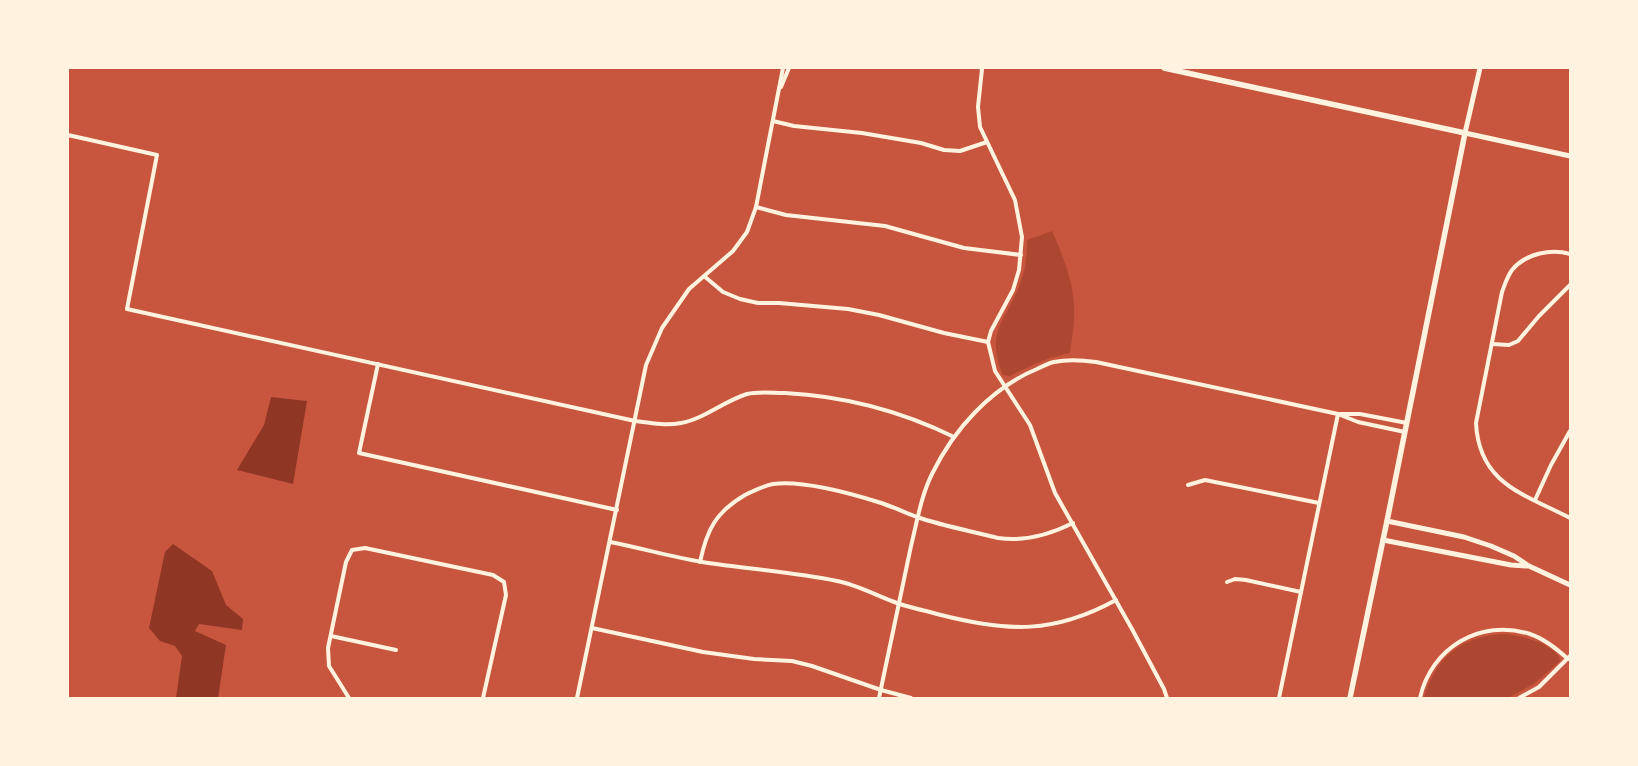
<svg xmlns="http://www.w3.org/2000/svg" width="1638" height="766" viewBox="0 0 1638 766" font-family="Manrope,sans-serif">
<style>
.green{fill:#ae4732}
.water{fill:#8f3625}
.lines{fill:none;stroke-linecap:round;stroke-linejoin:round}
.minor{stroke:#fff3e0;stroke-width:4}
.tertiary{stroke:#fff3e0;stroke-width:5}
.secondary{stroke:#fff3e0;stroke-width:5.5}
</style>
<rect width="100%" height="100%" fill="#c8553d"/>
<g class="green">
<path d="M1052,231C1064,258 1076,288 1074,318C1074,330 1071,342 1070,353C1048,357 1030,366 1010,376L1003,375C984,330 1008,320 1021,281C1026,268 1027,254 1027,240Z"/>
<path d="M1503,634C1519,635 1557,643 1560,661L1535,683L1508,698H1424C1435,658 1461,636 1503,634Z"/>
</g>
<g class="water">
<polygon points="271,397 307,401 293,484 237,470 264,425"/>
<polygon points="173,544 212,571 226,605 243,619 242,630 199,624 195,631 226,645 218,698 176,698 182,656 175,646 160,641 149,628 165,552"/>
</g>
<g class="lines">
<g class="minor">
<polyline points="981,68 982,69 978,107 980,127 1015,200 1022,237 1019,270 1013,290 991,331 988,342 995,371 1030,425 1055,493 1132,629 1164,689 1167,698"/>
<polyline points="781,87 789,68"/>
<polyline points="773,121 794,126 862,133 921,143 944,150 960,151 987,142"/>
<path d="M68,135L157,155L127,309L635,421C650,423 666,426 681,423C704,419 724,401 747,394C759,391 774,393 785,393C844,396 901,411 954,437"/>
<polyline points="756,207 786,215 885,226 964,248 1021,255"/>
<path d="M1570,254C1551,248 1525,254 1512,270C1507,277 1505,284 1502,292L1476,423C1479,484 1524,494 1570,518"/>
<polyline points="704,276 723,292 740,299 758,303 779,303 848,309 879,315 944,333 988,342"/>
<polyline points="1492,344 1509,345 1518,341 1539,316 1570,285"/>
<polyline points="378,364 359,453 617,510"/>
<polyline points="1340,414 1360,414 1407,423"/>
<polyline points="1188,485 1205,480 1319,503"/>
<polyline points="1535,500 1551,465 1570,431"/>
<path d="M610,542C641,548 672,557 702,562C747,569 793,572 837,581C858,585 877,596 897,603C911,608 927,611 941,615C1008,632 1054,634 1116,600"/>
<path d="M700,562C707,529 716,512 745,495C753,491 763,486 773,484C803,480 849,493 878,502C891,506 904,512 917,517C943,526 971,531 998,538C1025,542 1049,535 1073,523"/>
<polyline points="1227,582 1235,579 1246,580 1301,592"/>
<polyline points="592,628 703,652 754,659 792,661 812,666 881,690 911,698"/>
<polyline points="331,636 396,650"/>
<polyline points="349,698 329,666 328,648 346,562 352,550 365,548 493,575 504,582 506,595 483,698"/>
<polyline points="577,698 646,365 662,328 689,289 733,251 747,232 756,207 783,68"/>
<path d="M879,698C890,648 900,597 911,546C917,522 921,496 932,474C954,429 991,388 1037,369C1043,366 1049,363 1054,362C1068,359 1082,360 1096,362L1338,414L1358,422L1405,432"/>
<polyline points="1279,698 1338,414"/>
<path d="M1420,698C1431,648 1480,618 1530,634C1545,639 1557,649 1568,659"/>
<polyline points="1519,698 1539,687 1570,656"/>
</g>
<g class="tertiary">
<polyline points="1480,68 1465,133 1570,156"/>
<polyline points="1387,521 1464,537 1491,546 1514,556 1529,566 1570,585"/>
<polyline points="1383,540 1511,565 1527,566"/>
</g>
<polyline class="secondary" points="1164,68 1465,133 1387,521 1350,698"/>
</g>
<rect width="1638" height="766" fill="none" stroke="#fff3e0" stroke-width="138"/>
</svg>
